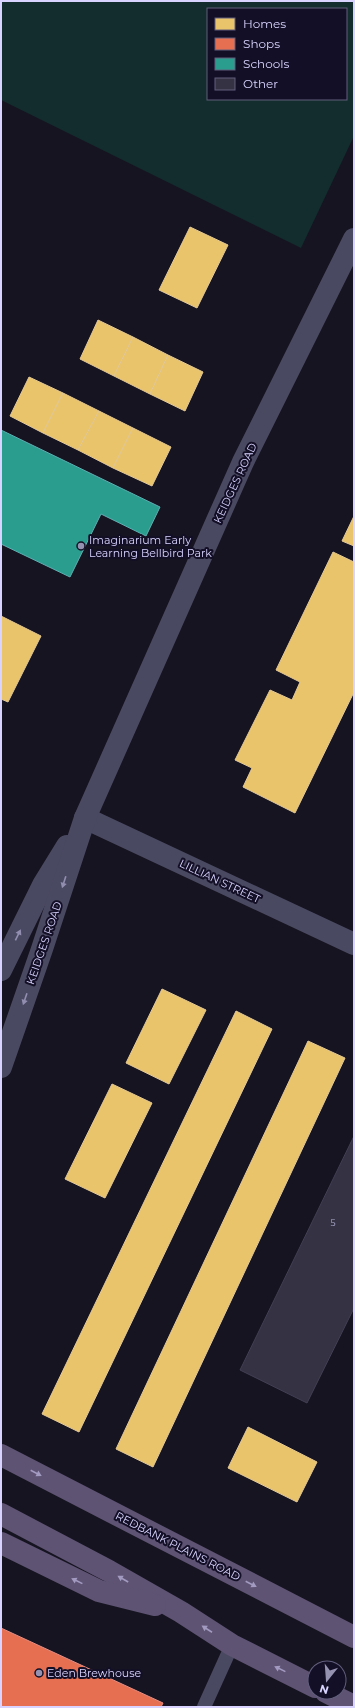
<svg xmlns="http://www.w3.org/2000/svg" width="355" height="1708" viewBox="0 0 355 1708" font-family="Montserrat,sans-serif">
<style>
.green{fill:#132c2d;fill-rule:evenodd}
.homes{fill:#e9c46a;stroke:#e4c997}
.shops{fill:#e76f51;stroke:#e38d85}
.schools{fill:#2a9d8f;stroke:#5eaeb1}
.building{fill:#343243;stroke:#433f54}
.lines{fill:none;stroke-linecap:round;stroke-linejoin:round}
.service{stroke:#4a4962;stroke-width:14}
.minor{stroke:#4a4962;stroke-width:22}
.tertiary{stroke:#4a4962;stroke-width:22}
.primary{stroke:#5e5373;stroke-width:22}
.oneway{fill:#928eb0}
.oneway2{fill:#a29ac0}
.poi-dot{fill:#9591b1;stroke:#130f26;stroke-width:1.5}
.labels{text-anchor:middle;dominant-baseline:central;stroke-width:4;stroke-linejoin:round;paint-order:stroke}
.number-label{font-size:9px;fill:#b0acd0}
.street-label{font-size:11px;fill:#d9d4ff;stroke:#130f26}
.poi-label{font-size:11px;fill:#d9d4ff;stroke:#130f26;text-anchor:start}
</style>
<rect width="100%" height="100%" fill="#161421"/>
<path class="green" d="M1,1H354V136L301,248L1,100ZM208,9H346V99H208Z"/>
<g class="homes">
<polygon points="190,227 228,245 197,308 159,290"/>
<polygon points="98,320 133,337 114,376 80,359"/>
<polygon points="133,337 168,355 150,394 114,376"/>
<polygon points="168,355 203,372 185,411 150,394"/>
<polygon points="29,377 63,393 43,433 10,416"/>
<polygon points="63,393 99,411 78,450 43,433"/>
<polygon points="99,411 133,428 113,468 78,450"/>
<polygon points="133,428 171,447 152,486 113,468"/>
<polygon points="354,516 354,546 342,541"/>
<polygon points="333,552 354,562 354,692 295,813 243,787 252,768 235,760 270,690 292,700 300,682 276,670"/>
<polygon points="1,616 41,636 8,702 1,699"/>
<polygon points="162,989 206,1010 169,1084 126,1063"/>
<polygon points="236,1011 272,1029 79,1432 42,1414"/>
<polygon points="308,1041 345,1058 153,1467 116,1449"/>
<polygon points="112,1084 152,1103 105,1198 65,1179"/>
<polygon points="248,1427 317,1462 297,1502 228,1468"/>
</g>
<polygon class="shops" points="1,1628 163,1703 161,1707 1,1707"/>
<polygon class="schools" points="1,430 160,507 146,536 101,514 70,577 1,544"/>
<polygon class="building" points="354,1136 354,1308 307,1403 240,1370"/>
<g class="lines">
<polyline class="service" points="204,1707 232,1645"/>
<polyline class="minor" points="85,818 354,944"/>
<g class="tertiary">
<polyline points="1,970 43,885 67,846"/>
<polyline points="1,1067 42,949 85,818 243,462 354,239"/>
</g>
<g class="primary">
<polyline points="1,1455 354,1637"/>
<polyline points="1,1514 109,1571 181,1612 232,1645 315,1687"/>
<polyline points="1,1543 99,1591 155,1605"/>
<polyline points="326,1692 354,1706"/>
</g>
</g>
<defs><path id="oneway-solid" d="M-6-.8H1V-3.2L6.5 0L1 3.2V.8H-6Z"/></defs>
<g class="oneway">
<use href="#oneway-solid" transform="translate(64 882) rotate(108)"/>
<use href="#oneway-solid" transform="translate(18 935) rotate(-64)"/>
<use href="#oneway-solid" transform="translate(25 999) rotate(109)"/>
</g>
<g class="oneway2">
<use href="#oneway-solid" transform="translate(36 1473) rotate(27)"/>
<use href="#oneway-solid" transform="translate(123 1579) rotate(-150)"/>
<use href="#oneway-solid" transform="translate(77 1581) rotate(-154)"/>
<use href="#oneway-solid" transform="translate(251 1584) rotate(27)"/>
<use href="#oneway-solid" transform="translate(207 1629) rotate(-147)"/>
<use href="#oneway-solid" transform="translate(280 1669) rotate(-154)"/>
</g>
<g class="poi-dot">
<circle cx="81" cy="546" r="4"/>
<circle cx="39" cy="1673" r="4"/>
</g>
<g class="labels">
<g class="number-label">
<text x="333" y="1222">5</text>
</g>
<g class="street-label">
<text transform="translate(235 483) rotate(-65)">KEIDGES ROAD</text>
<text transform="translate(220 881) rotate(25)">LILLIAN STREET</text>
<text transform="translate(44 943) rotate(-71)">KEIDGES ROAD</text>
<text transform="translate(178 1546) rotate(27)">REDBANK PLAINS ROAD</text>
</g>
<g class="poi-label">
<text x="89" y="540">Imaginarium Early<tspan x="89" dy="13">Learning Bellbird Park</tspan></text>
<text x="47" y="1673">Eden Brewhouse</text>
</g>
</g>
<rect width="355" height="1708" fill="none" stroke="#d9d4ff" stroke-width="4"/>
<rect x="207" y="8" width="140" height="92" fill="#130f26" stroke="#625e7d"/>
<rect x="215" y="18" width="20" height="12" fill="#e9c46a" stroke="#625e7d"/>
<text x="243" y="28" font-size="12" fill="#d9d4ff">Homes</text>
<rect x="215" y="38" width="20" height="12" fill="#e76f51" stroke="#625e7d"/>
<text x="243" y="48" font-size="12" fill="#d9d4ff">Shops</text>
<rect x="215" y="58" width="20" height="12" fill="#2a9d8f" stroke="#625e7d"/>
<text x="243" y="68" font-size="12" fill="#d9d4ff">Schools</text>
<rect x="215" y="78" width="20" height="12" fill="#343243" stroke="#625e7d"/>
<text x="243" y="88" font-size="12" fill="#d9d4ff">Other</text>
<g transform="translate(327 1680) rotate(197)"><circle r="19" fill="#130f26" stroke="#625e7d"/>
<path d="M0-3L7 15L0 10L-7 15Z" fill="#9591b1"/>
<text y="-6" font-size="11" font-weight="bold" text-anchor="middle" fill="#d9d4ff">N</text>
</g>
</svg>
